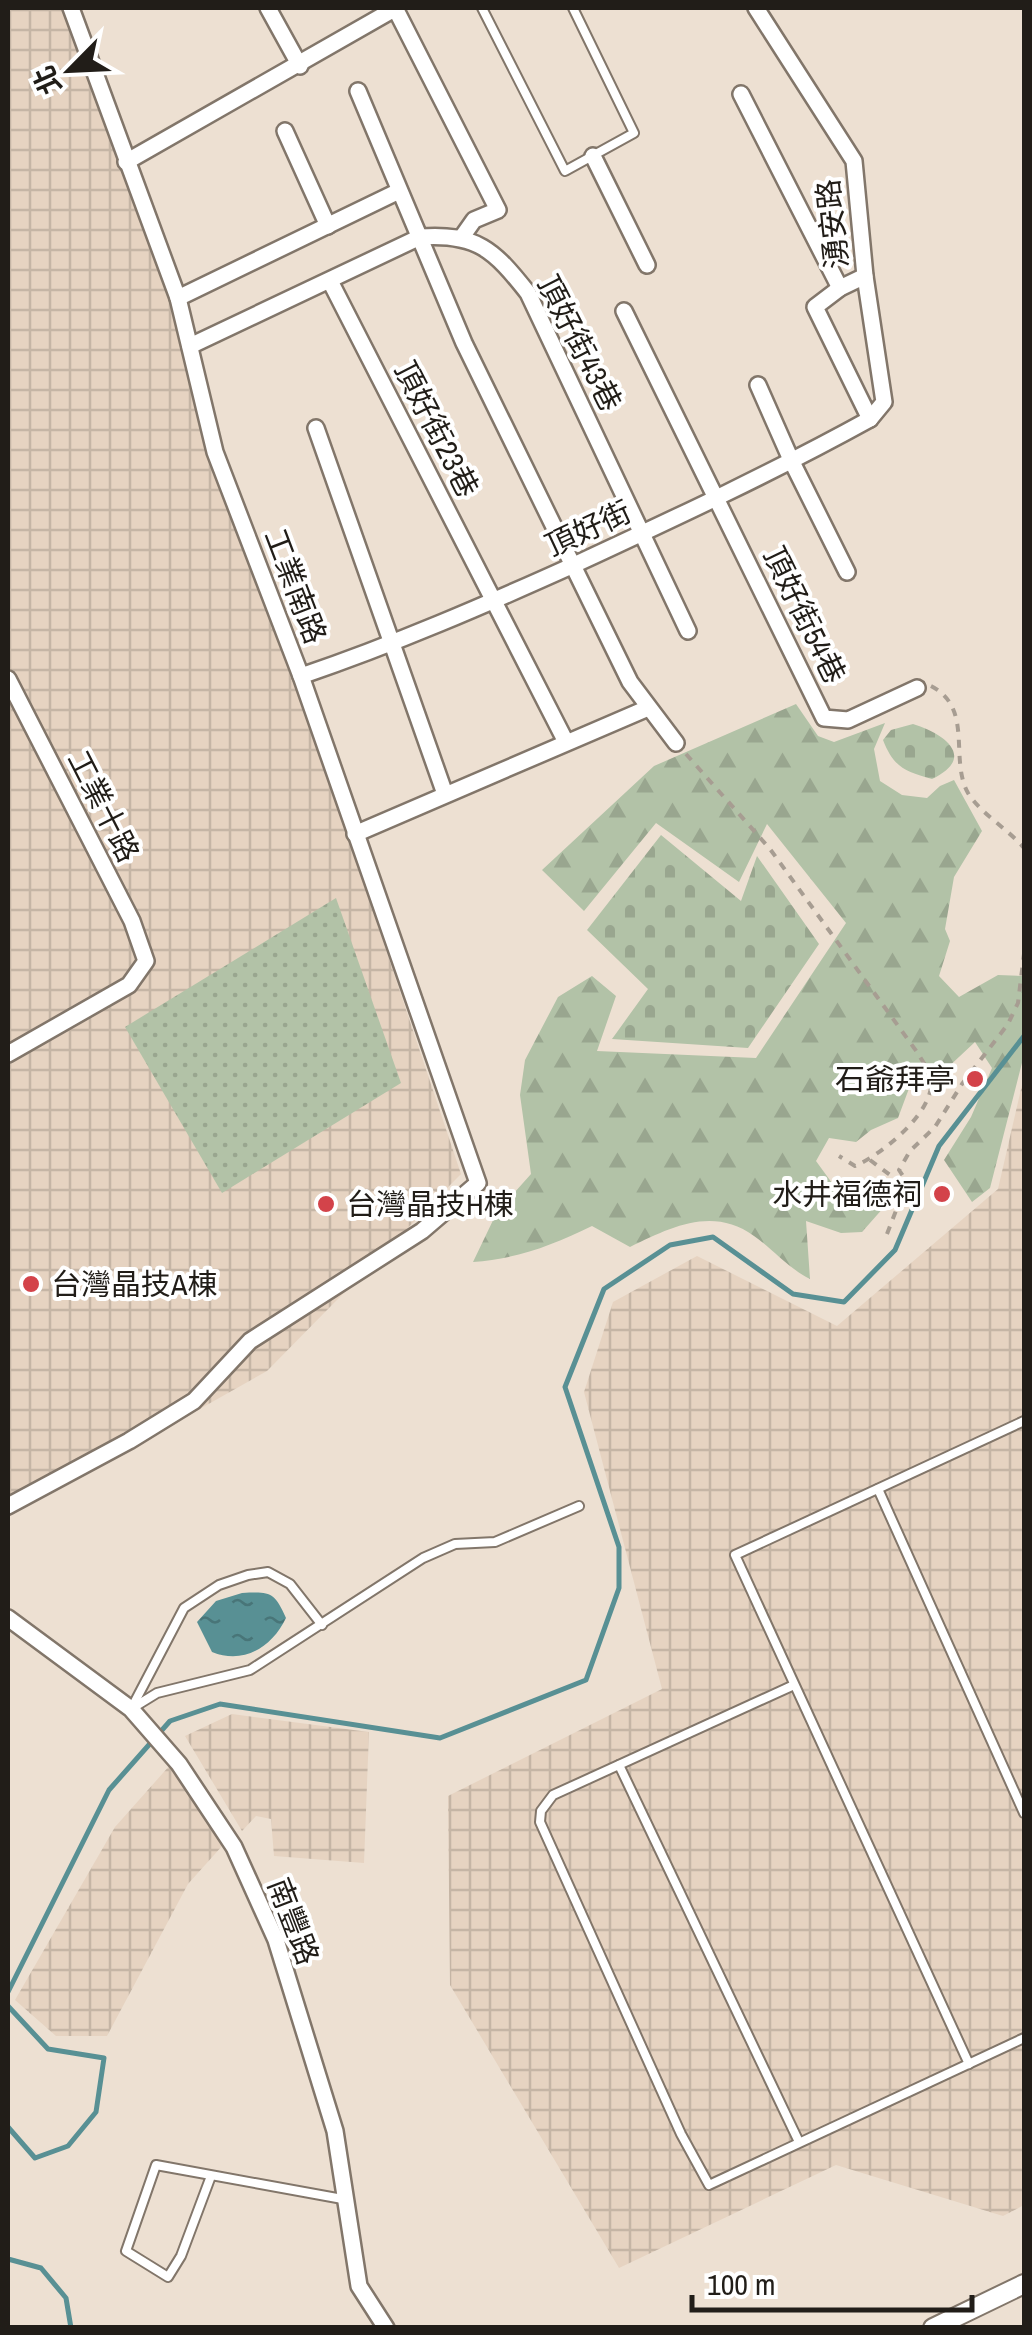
<svg xmlns="http://www.w3.org/2000/svg" width="1032" height="2335" viewBox="0 0 1032 2335" font-family="'Archivo Narrow','Noto Sans TC',sans-serif">
<style>
.industrial{fill:url(#industrial-grid)}
.grass{fill:url(#grass-dots)}
.forest{fill:url(#forest-firs)}
.cemetery{fill:url(#cemetery-stones)}
.water{fill:url(#water-ripples)}
.lines{fill:none;stroke-linecap:round;stroke-linejoin:round}
.stream{stroke:#589094;stroke-width:5}
.service-casing{stroke:#82766a;stroke-width:12}
.minor-casing{stroke:#82766a;stroke-width:20}
.tertiary-casing{stroke:#82766a;stroke-width:22}
.path{stroke:#a79d92;stroke-width:4;stroke-dasharray:8 8;stroke-linecap:butt}
.service{stroke:#fff;stroke-width:8}
.minor{stroke:#fff;stroke-width:15}
.tertiary{stroke:#fff;stroke-width:18}
.poi-dot{fill:#d3434a;stroke:#fff;stroke-width:4}
.labels{text-anchor:middle;dominant-baseline:central;stroke-width:8;stroke-linejoin:round;paint-order:stroke}
.street-label{font-size:30px;fill:#211d18;stroke:#fff}
.poi-label{font-size:30px;fill:#211d18;stroke:#fff;text-anchor:end}
</style>
<defs>
<pattern id="industrial-grid" width="8" height="8" patternUnits="userSpaceOnUse" patternTransform="scale(2.5)"><rect width="8" height="8" fill="#e6d3c1"/><path d="M0 4h8M4 0v8" fill="none" stroke="#c5b5a5"/></pattern>
<pattern id="grass-dots" width="8" height="8" patternUnits="userSpaceOnUse" patternTransform="scale(2.5)"><rect width="8" height="8" fill="#b2c2a7"/><path d="M2 2h.1M6 6h.1" fill="none" stroke="#99a68f" stroke-width="1.8" stroke-linecap="round"/></pattern>
<pattern id="forest-firs" width="22" height="20" patternUnits="userSpaceOnUse" patternTransform="scale(2.5)"><rect width="22" height="20" fill="#b2c2a7"/><path d="M5 1l3.5 6h-7zM16 11l3.5 6h-7z" fill="#99a68f"/></pattern>
<pattern id="cemetery-stones" width="16" height="16" patternUnits="userSpaceOnUse" patternTransform="scale(2.5)"><rect width="16" height="16" fill="#b2c2a7"/><path d="M2 7V4a2 2 0 0 1 4 0v3zM10 15v-3a2 2 0 0 1 4 0v3z" fill="#99a68f"/></pattern>
<pattern id="water-ripples" width="26" height="14" patternUnits="userSpaceOnUse" patternTransform="scale(2.5)"><rect width="26" height="14" fill="#589094"/><path d="M2 4q2-2 4 0t4 0M15 11q2-2 4 0t4 0" fill="none" stroke="#487578"/></pattern>
</defs>
<rect width="100%" height="100%" fill="#ede0d2"/>
<g class="industrial">
<polygon points="8,8 71,8 461,1174 267,1371 8,1517"/>
<polygon points="1024,1076 1024,2205 1003,2216 836,2165 619,2268 450,1985 448,1796 662,1689 584,1392 613,1302 697,1256 837,1326 998,1189"/>
<polygon points="232,1714 369,1732 364,1863 274,1856 271,1819 256,1816 242,1831 185,1736"/>
<polygon points="171,1764 223,1845 188,1884 107,2036 56,2036 15,2000 115,1827"/>
</g>
<polygon class="grass" points="336,898 401,1083 222,1193 125,1027"/>
<path class="forest" d="M796,704L818,736L834,742L885,723L874,749L880,781L902,795L927,798L940,786L954,780L982,831L954,877L945,929L950,941L939,976L959,997L998,975L1024,976V1055L990,1188L972,1202L944,1160L971,1117L992,1068L975,1042L944,1071L914,1075L898,1118L871,1130L856,1142L829,1138L816,1161L832,1183L874,1178L883,1190L885,1206L862,1232L841,1233L806,1221L810,1279C788,1268 774,1250 754,1236C713,1206 671,1227 630,1247L592,1226C553,1245 517,1259 473,1262L497,1212L531,1174L520,1095L525,1060L558,997L592,976L616,996L597,1051L756,1058L846,923L767,824L739,882L656,823L584,911L542,870L654,766Z"/>
<g class="cemetery">
<path d="M913,724C943,733 978,757 932,779C905,771 894,768 883,740L891,730Z"/>
<polygon points="661,835 741,901 757,856 819,944 748,1048 612,1039 648,989 587,930"/>
</g>
<path class="water" d="M242,1593C270,1592 274,1591 286,1618C272,1647 244,1665 212,1652L197,1622L216,1601Z"/>
<g class="lines">
<g class="stream">
<polyline points="8,1992 109,1790 170,1721 220,1704 440,1738 586,1680 619,1588 619,1547 565,1387 604,1289 670,1245 713,1237 793,1294 844,1302 895,1250 939,1146 1024,1036"/>
<polyline points="8,2006 48,2049 104,2058 96,2112 68,2146 35,2158 8,2127"/>
<polyline points="8,2259 41,2268 66,2298 71,2328"/>
</g>
<defs>
<g id="service">
<polyline points="482,8 565,171 634,133 573,8"/>
<polyline points="878,1489 1024,1813"/>
<polyline points="794,1685 553,1795 541,1811 540,1822 681,2134 709,2185 1024,2038"/>
<polyline points="131,1709 157,1693 250,1670 423,1558 455,1544 495,1542 579,1506"/>
<polyline points="131,1709 184,1608 219,1585 248,1575 268,1572 290,1584 322,1625"/>
<polyline points="619,1765 799,2142"/>
<polyline points="969,2064 735,1555 1024,1421"/>
<polyline points="211,2176 181,2256 168,2277 126,2251 156,2165 348,2200"/>
</g>
<g id="minor">
<polyline points="268,8 300,66"/>
<polyline points="395,8 498,210 474,220 462,237"/>
<polyline points="358,91 464,343 630,682 676,743"/>
<polyline points="741,94 840,288"/>
<polyline points="285,131 328,226"/>
<polyline points="593,156 647,265"/>
<polyline points="126,162 396,8"/>
<polyline points="865,276 840,288 815,307 870,419"/>
<polyline points="330,281 566,742"/>
<polyline points="178,298 399,191"/>
<polyline points="624,311 824,718 848,720 917,688"/>
<path d="M190,346L420,237C477,233 494,250 528,293L688,631"/>
<polyline points="758,385 792,462 847,572"/>
<polyline points="316,428 445,794"/>
<path d="M301,676C395,644 485,605 576,564C675,518 774,472 870,419L884,402L865,276L854,161L756,8"/>
<polyline points="8,679 132,921 146,961 129,985 8,1054"/>
<polyline points="355,834 648,708"/>
<polyline points="8,1506 129,1441 194,1401 250,1341 422,1231 478,1183 301,676 215,452 178,298 71,8"/>
<polyline points="8,1618 131,1709 179,1764 234,1847 276,1940 335,2131 359,2286 386,2328"/>
</g>
<polyline id="tertiary" points="933,2328 1024,2284"/>
</defs>
<use href="#service" class="service-casing"/>
<use href="#minor" class="minor-casing"/>
<use href="#tertiary" class="tertiary-casing"/>
<g class="path">
<path d="M931,686C974,708 949,759 968,793C981,814 1008,829 1024,848"/>
<path d="M686,754L770,849L917,1052C921,1059 930,1071 931,1080C935,1112 881,1155 855,1166L839,1156"/>
<polyline points="870,1160 905,1186"/>
<polyline points="887,1234 907,1182 899,1170 910,1151 935,1127 962,1084 1008,1024 1018,1003 1024,954"/>
</g>
<use href="#service" class="service"/>
<use href="#minor" class="minor"/>
<use href="#tertiary" class="tertiary"/>
</g>
<g class="poi-dot">
<circle cx="975" cy="1079" r="10"/>
<circle cx="942" cy="1194" r="10"/>
<circle cx="326" cy="1204" r="10"/>
<circle cx="31" cy="1284" r="10"/>
</g>
<g class="labels">
<g class="street-label">
<text transform="translate(832 224) rotate(-96)">湧安路</text>
<text transform="translate(580 343) rotate(63)">頂好街43巷</text>
<text transform="translate(437 429) rotate(63)">頂好街23巷</text>
<text transform="translate(588 528) rotate(-25)">頂好街</text>
<text transform="translate(296 586) rotate(69)">工業南路</text>
<text transform="translate(805 615) rotate(64)">頂好街54巷</text>
<text transform="translate(104 806) rotate(63)">工業十路</text>
<text transform="translate(294 1921) rotate(69)">南豐路</text>
</g>
<g class="poi-label">
<text x="955" y="1079">石爺拜亭</text>
<text x="922" y="1194">水井福德祠</text>
<text x="346" y="1204" text-anchor="start">台灣晶技H棟</text>
<text x="51" y="1284" text-anchor="start">台灣晶技A棟</text>
</g>
</g>
<rect width="1032" height="2335" fill="none" stroke="#211d18" stroke-width="20"/>
<g transform="translate(70 70) rotate(246)" stroke="#ffffff" stroke-width="8" paint-order="stroke">
<path d="M0-8L18 38L0 25L-18 38Z" fill="#211d18"/>
<text y="-15" font-size="28" font-weight="bold" text-anchor="middle" fill="#211d18">北</text>
</g>
<path d="M692 2295v15h280v-15" fill="none" stroke="#211d18" stroke-width="5"/>
<text x="707" y="2295" font-size="30" fill="#211d18" stroke="#ffffff" stroke-width="8" paint-order="stroke">100 m</text>
</svg>
